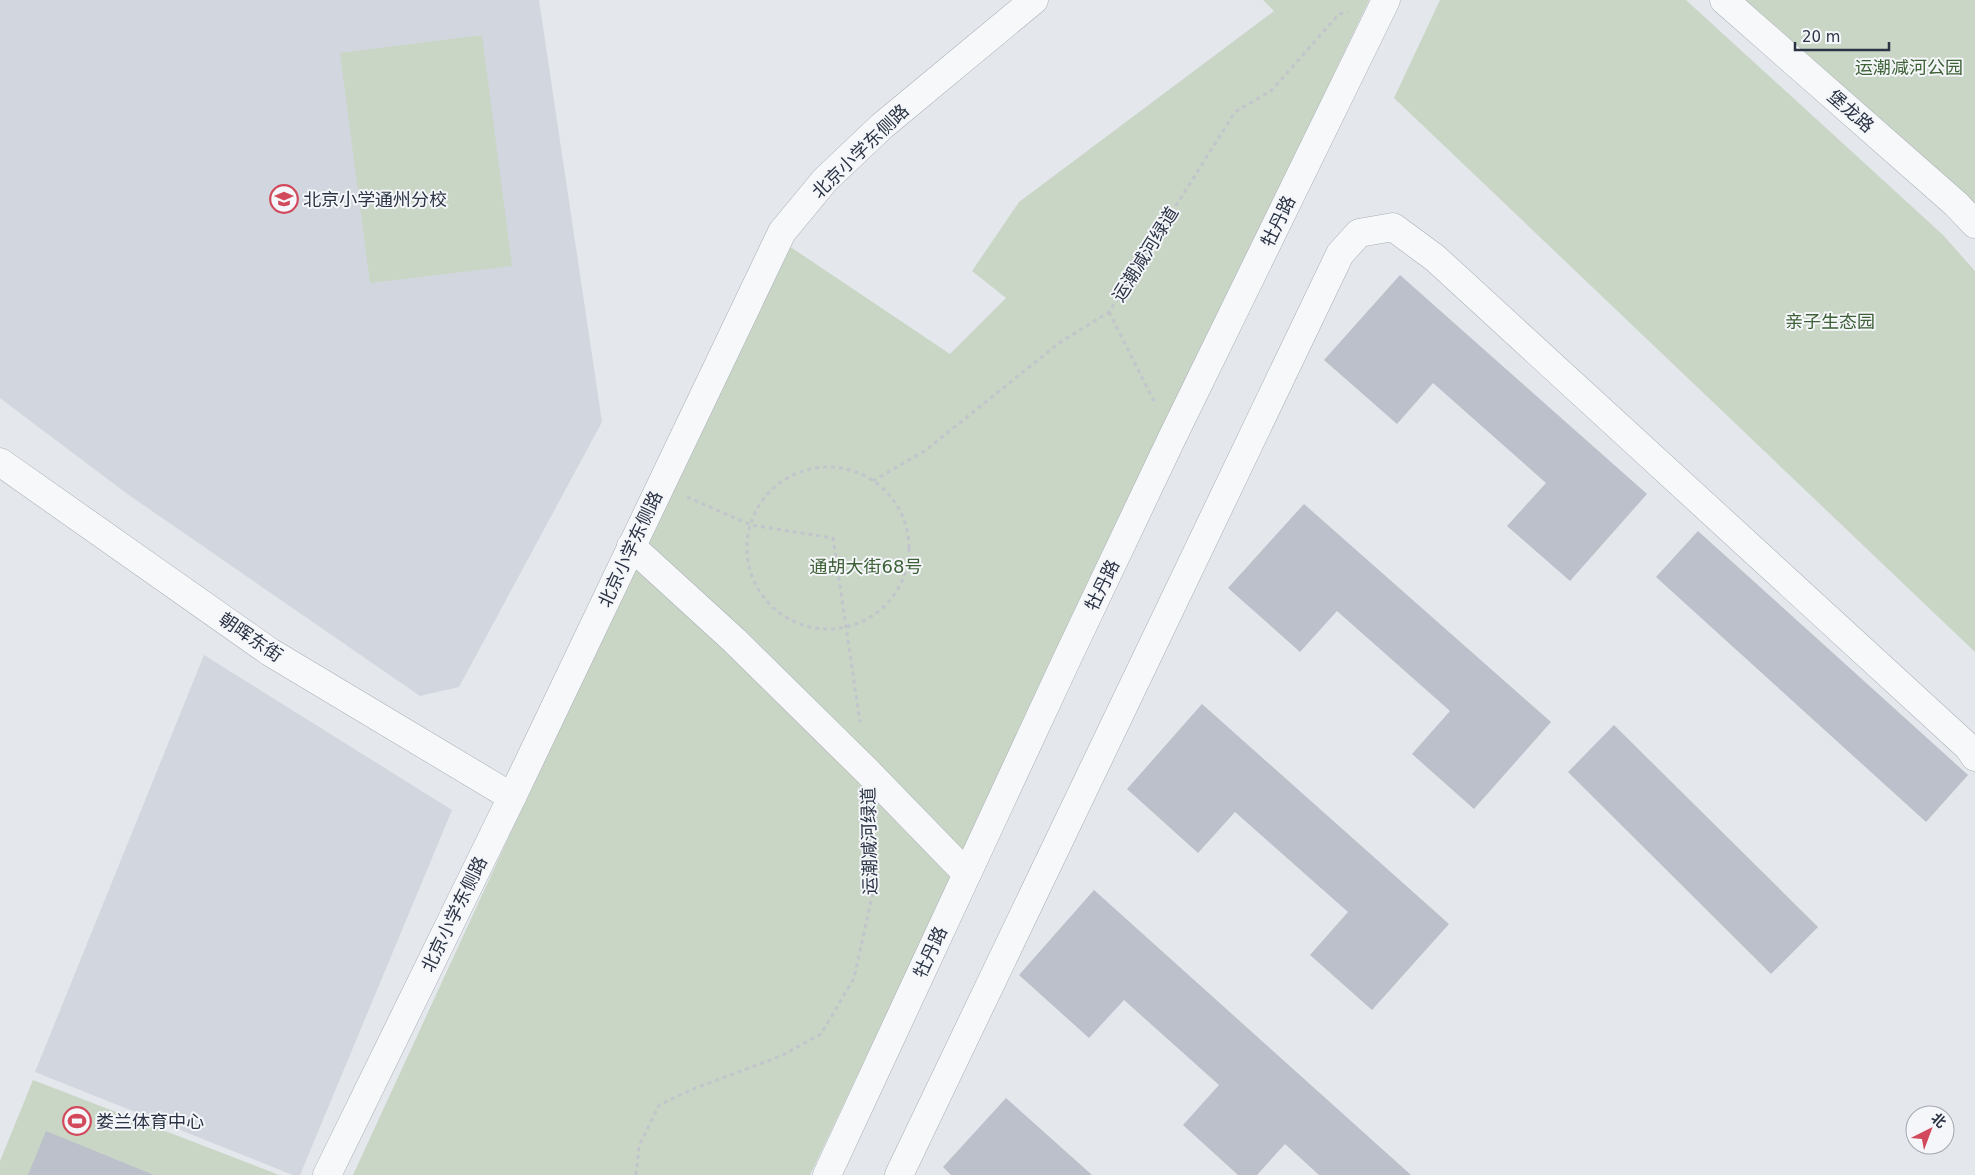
<svg xmlns="http://www.w3.org/2000/svg" width="1975" height="1175" viewBox="0 0 1975 1175" font-family="'DejaVu Sans','Noto Sans SC',sans-serif">
<style>
.built{fill:#d2d6de}
.green{fill:#c9d6c5}
.building{fill:#bbc0ca}
.lines{fill:none;stroke-linecap:round;stroke-linejoin:round}
.minor-casing{stroke:#a9aeb7;stroke-width:29}
.path{stroke:#c2c5cb;stroke-width:3;stroke-dasharray:4 4;stroke-linecap:butt}
.minor{stroke:#f7f8fa;stroke-width:28}
.labels{text-anchor:middle;dominant-baseline:central;stroke-width:4;stroke-linejoin:round;paint-order:stroke}
.park-label{font-size:18px;fill:#3f6138;stroke:#f4f6f9}
.street-label{font-size:18px;fill:#2b3445;stroke:#f4f6f9}
.poi-label{font-size:18px;fill:#2b3445;stroke:#f4f6f9;text-anchor:start}
</style>
<rect width="100%" height="100%" fill="#e4e7ec"/>
<g class="built">
<polygon points="0,0 539,0 602,422 459,687 420,696 126,493 0,398"/>
<polygon points="204,655 452,810 300,1175 293,1175 35,1072"/>
</g>
<g class="green">
<polygon points="1263,0 1369,0 810,1175 353,1175 783,242 950,354 1006,298 972,271 1019,202 1274,11"/>
<polygon points="1440,0 1686,0 1943,235 1975,271 1975,652 1394,98"/>
<polygon points="1738,0 1975,0 1975,217"/>
<polygon points="482,35 512,266 370,283 340,53"/>
<polygon points="33,1080 279,1175 0,1175 0,1161"/>
</g>
<g class="building">
<polygon points="1400,275 1647,494 1570,581 1507,526 1546,483 1433,383 1397,424 1324,360"/>
<polygon points="1304,504 1551,722 1474,809 1412,754 1450,711 1337,611 1300,652 1228,588"/>
<polygon points="1698,531 1968,775 1926,822 1656,577"/>
<polygon points="1202,704 1449,924 1372,1010 1310,955 1348,912 1235,812 1198,853 1127,789"/>
<polygon points="1614,725 1818,927 1771,974 1568,772"/>
<polygon points="1094,890 1411,1175 1319,1175 1285,1144 1257,1175 1238,1175 1183,1125 1219,1085 1124,1000 1089,1038 1019,975"/>
<polygon points="1006,1098 1092,1175 951,1175 943,1167"/>
<polygon points="46,1131 154,1175 28,1175"/>
</g>
<g class="lines">
<defs>
<g id="minor">
<polyline points="1724,0 1956,204 1975,224"/>
<polyline points="0,462 270,652 512,797"/>
<polyline points="631,546 735,641 867,771 966,873"/>
<polyline points="327,1175 512,797 782,232 825,180 882,126 1034,0"/>
<polyline points="827,1175 1066,661 1172,438 1386,0"/>
<polyline points="899,1175 1340,254 1359,233 1393,227 1435,258 1968,747 1975,757"/>
</g>
</defs>
<use href="#minor" class="minor-casing"/>
<g class="path">
<polyline points="1109,312 1155,403"/>
<circle cx="828" cy="548" r="81"/>
<polyline points="873,481 926,450 1059,343 1109,312 1235,112 1272,90 1339,14 1348,12"/>
<polyline points="687,497 751,525 833,538 860,722"/>
<polyline points="636,1175 639,1146 659,1105 693,1089 781,1056 821,1034 854,978 873,892 869,818"/>
</g>
<use href="#minor" class="minor"/>
</g>
<defs>
<symbol id="school-ring" viewBox="-11 -11 22 22"><circle r="9.5" fill="#f4f6f9" stroke="#d1495b" stroke-width="1.5"/><path d="M0-5L7-2L0 1L-7-2ZM-4 1L0 2.5L4 1V4Q0 6-4 4Z" fill="#d1495b"/></symbol>
<symbol id="stadium-ring" viewBox="-11 -11 22 22"><circle r="9.5" fill="#f4f6f9" stroke="#d1495b" stroke-width="1.5"/><path d="M0-5a6.5 5 0 1 0 0 10a6.5 5 0 1 0 0-10ZM-3.5-1.8h7v3.6h-7Z" fill="#d1495b"/></symbol>
</defs>
<g fill-rule="evenodd">
<use href="#school-ring" x="268" y="183" width="32" height="32"/>
<use href="#stadium-ring" x="61" y="1105" width="32" height="32"/>
</g>
<g class="labels">
<g class="park-label">
<text x="1909" y="67">运潮减河公园</text>
<text x="1830" y="321">亲子生态园</text>
<text x="866" y="566">通胡大街68号</text>
</g>
<g class="street-label">
<text transform="translate(1851 111) rotate(41)">堡龙路</text>
<text transform="translate(860 151) rotate(-44)">北京小学东侧路</text>
<text transform="translate(1278 221) rotate(-64)">牡丹路</text>
<text transform="translate(1145 254) rotate(-58)">运潮减河绿道</text>
<text transform="translate(630 549) rotate(-65)">北京小学东侧路</text>
<text transform="translate(1102 585) rotate(-64)">牡丹路</text>
<text transform="translate(251 637) rotate(34)">朝晖东街</text>
<text transform="translate(869 841) rotate(-91)">运潮减河绿道</text>
<text transform="translate(454 914) rotate(-64)">北京小学东侧路</text>
<text transform="translate(930 952) rotate(-65)">牡丹路</text>
</g>
<g class="poi-label">
<text x="303" y="199">北京小学通州分校</text>
<text x="96" y="1121">娄兰体育中心</text>
</g>
</g>
<g transform="translate(1930 1130) rotate(42)"><circle r="24" fill="#f4f6f9" stroke="#a4a8b1"/>
<path d="M0-4L9 19L0 12L-9 19Z" fill="#d1495b"/>
<text y="-8" font-size="14" font-weight="bold" text-anchor="middle" fill="#2b3445">北</text>
</g>
<path d="M1795 42v8h94v-8" fill="none" stroke="#2b3445" stroke-width="2.5"/>
<text x="1802" y="42" font-size="15" fill="#2b3445" stroke="#f4f6f9" stroke-width="4" paint-order="stroke">20 m</text>
</svg>
